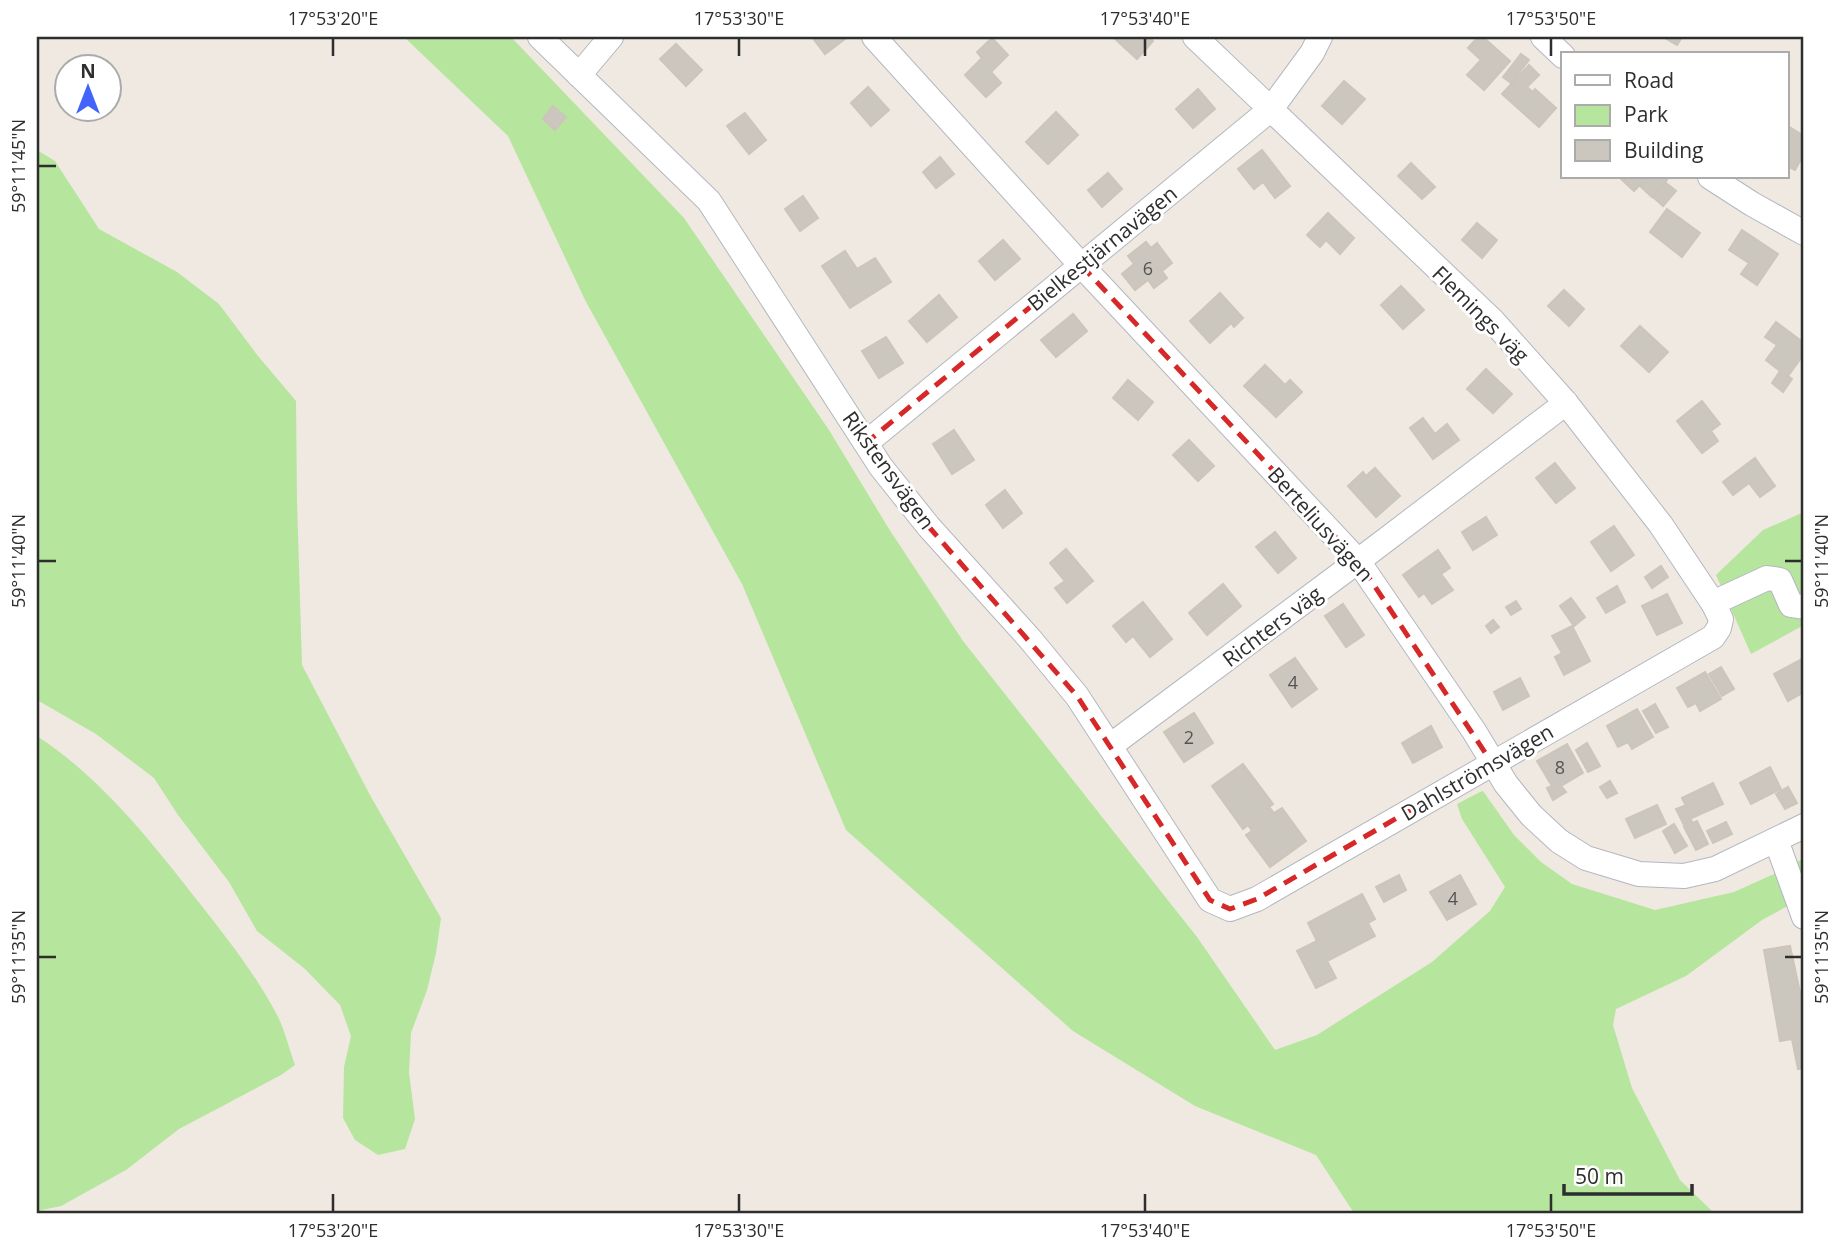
<svg xmlns="http://www.w3.org/2000/svg" width="1841" height="1250" viewBox="0 0 1841 1250" font-family="'Open Sans',sans-serif">
<style>
.green{fill:#b6e59e}
.building{fill:#cbc7bf;stroke:#cbc5ba;stroke-width:2}
.lines{fill:none;stroke-linecap:round;stroke-linejoin:round}
.minor-casing{stroke:#b4b7c1;stroke-width:26}
.minor{stroke:#fff;stroke-width:24}
.marked{fill:none;stroke:#d62828;stroke-width:5;stroke-dasharray:14 9;stroke-linejoin:round}
.ticks{fill:none;stroke:#2e2e2e;stroke-width:2.5}
.labels{text-anchor:middle;dominant-baseline:central;stroke-width:6;stroke-linejoin:round;paint-order:stroke}
.number-label{font-size:18px;fill:#555452}
.street-label{font-size:21px;fill:#2e2e2e;stroke:#fff}
.neatline{fill:none;stroke:#2e2e2e;stroke-width:2.5}
.ticks-label{font-size:18px;text-anchor:middle;fill:#2e2e2e}
</style>
<rect width="100%" height="100%" fill="#efe9e1"/>
<g class="green">
<polygon points="404,37 511,37 684,218 829,430 889,529 963,641 1197,937 1275,1050 1317,1035 1432,962 1490,911 1505,887 1462,819 1457,804 1480,792 1483,791 1514,835 1541,862 1572,884 1655,910 1734,892 1783,870 1804,858 1804,897 1762,920 1686,976 1616,1009 1613,1025 1632,1088 1680,1180 1714,1213 1354,1213 1316,1155 1195,1106 1073,1031 846,830 742,584 585,300 508,136"/>
<polygon points="37,150 55,161 99,229 177,272 219,304 258,356 296,401 297,501 302,665 371,797 441,918 436,953 427,990 411,1033 409,1073 415,1119 405,1149 378,1155 355,1140 343,1118 344,1067 351,1036 340,1005 305,969 257,931 229,882 178,815 154,778 96,734 37,700"/>
<polygon points="1804,512 1804,625 1751,654 1716,575 1763,530"/>
<path d="M37,736C101,778 150,840 197,900C226,937 255,973 277,1015C285,1030 289,1049 295,1065L281,1075L179,1129L126,1170L61,1206L37,1211Z"/>
</g>
<g class="building">
<polygon points="812,37 843,37 845,39 825,54"/>
<polygon points="1113,37 1149,37 1153,41 1137,59"/>
<polygon points="1478,37 1483,37 1510,61 1484,90 1467,75 1481,60 1468,48"/>
<polygon points="1663,37 1682,37 1677,45"/>
<polygon points="992,38 1008,55 991,72 1001,83 986,97 965,75 982,58 977,52"/>
<polygon points="676,44 702,70 686,86 660,59"/>
<polygon points="1521,54 1529,60 1511,83 1503,77"/>
<polygon points="1529,65 1539,75 1527,87 1533,92 1535,89 1556,108 1539,127 1502,94"/>
<polygon points="1344,81 1365,99 1342,124 1322,106"/>
<polygon points="868,87 889,110 871,126 851,103"/>
<polygon points="1198,89 1215,109 1193,128 1176,109"/>
<polygon points="553,106 566,117 555,130 543,119"/>
<polygon points="1056,112 1078,135 1048,164 1026,142"/>
<polygon points="745,113 766,140 749,154 727,126"/>
<polygon points="1788,126 1804,136 1804,154 1795,170 1787,166"/>
<polygon points="1262,150 1290,186 1275,198 1263,182 1254,189 1238,169"/>
<polygon points="940,157 954,174 936,188 923,172"/>
<polygon points="1411,163 1435,187 1422,199 1398,176"/>
<polygon points="1108,173 1122,189 1102,207 1088,190"/>
<polygon points="1619,177 1647,177 1634,191"/>
<polygon points="1649,177 1663,177 1667,180 1652,197 1640,186"/>
<polygon points="1666,183 1676,191 1663,206 1653,197"/>
<polygon points="803,196 818,218 800,231 785,209"/>
<polygon points="1667,209 1700,233 1682,257 1650,232"/>
<polygon points="1328,213 1354,238 1340,254 1326,240 1320,247 1307,235"/>
<polygon points="1477,223 1497,240 1482,258 1462,240"/>
<polygon points="1742,230 1778,254 1757,285 1741,274 1749,263 1729,250"/>
<polygon points="1003,240 1020,259 995,280 979,261"/>
<polygon points="1146,242 1151,248 1157,243 1172,263 1162,271 1167,278 1154,288 1148,280 1135,290 1122,274 1134,264 1128,256"/>
<polygon points="845,251 857,269 875,258 891,282 850,308 822,266"/>
<polygon points="1401,286 1424,310 1403,329 1381,305"/>
<polygon points="1564,290 1584,309 1569,326 1548,306"/>
<polygon points="1220,293 1243,318 1234,327 1231,323 1210,343 1190,321"/>
<polygon points="939,295 957,317 927,342 909,321"/>
<polygon points="1073,314 1087,331 1056,357 1041,340"/>
<polygon points="1776,322 1804,343 1804,354 1788,376 1792,379 1783,392 1772,383 1780,371 1766,360 1777,345 1765,337"/>
<polygon points="1640,326 1668,352 1649,372 1621,346"/>
<polygon points="886,337 903,363 879,378 862,351"/>
<polygon points="1265,365 1285,385 1290,380 1302,392 1276,417 1244,386"/>
<polygon points="1486,369 1512,394 1493,413 1467,389"/>
<polygon points="1128,380 1153,402 1138,420 1113,398"/>
<polygon points="1702,401 1720,424 1711,431 1718,441 1702,453 1677,421"/>
<polygon points="1423,418 1435,434 1447,424 1459,440 1433,459 1410,428"/>
<polygon points="954,430 974,460 952,474 933,444"/>
<polygon points="1189,440 1214,466 1198,481 1173,455"/>
<polygon points="1755,458 1775,486 1760,497 1749,483 1733,495 1723,482"/>
<polygon points="1555,463 1575,488 1556,503 1536,478"/>
<polygon points="1375,468 1400,496 1376,517 1348,486 1363,472 1366,476"/>
<polygon points="1005,490 1022,513 1003,528 986,505"/>
<polygon points="1486,517 1497,535 1473,550 1462,532"/>
<polygon points="1614,526 1634,555 1611,571 1591,542"/>
<polygon points="1275,532 1296,558 1278,573 1256,547"/>
<polygon points="1066,549 1093,581 1067,603 1055,588 1065,581 1050,563"/>
<polygon points="1438,550 1450,568 1441,574 1453,590 1432,604 1424,593 1419,597 1403,575"/>
<polygon points="1661,566 1668,577 1652,588 1645,577"/>
<polygon points="1223,584 1241,606 1207,635 1189,613"/>
<polygon points="1617,586 1625,602 1606,613 1597,598"/>
<polygon points="1667,594 1682,623 1657,635 1642,606"/>
<polygon points="1571,598 1585,617 1574,626 1560,606"/>
<polygon points="1516,601 1521,609 1511,615 1506,607"/>
<polygon points="1143,602 1172,639 1150,657 1133,636 1126,642 1113,626"/>
<polygon points="1343,604 1364,635 1346,647 1325,616"/>
<polygon points="1493,620 1499,627 1491,633 1486,626"/>
<polygon points="1572,626 1590,661 1564,675 1555,657 1562,653 1552,636"/>
<polygon points="1295,658 1317,689 1292,707 1270,675"/>
<polygon points="1804,658 1804,692 1788,701 1774,674"/>
<polygon points="1721,667 1734,689 1722,696 1709,674"/>
<polygon points="1705,672 1721,699 1700,711 1696,703 1688,707 1677,688"/>
<polygon points="1520,678 1529,696 1503,710 1494,692"/>
<polygon points="1655,704 1668,727 1656,733 1643,711"/>
<polygon points="1637,709 1653,737 1632,749 1628,742 1618,747 1607,726"/>
<polygon points="1194,713 1213,743 1184,762 1164,732"/>
<polygon points="1431,726 1442,747 1413,763 1402,743"/>
<polygon points="1587,743 1600,766 1588,772 1576,750"/>
<polygon points="1567,744 1583,773 1561,786 1566,792 1553,800 1547,788 1552,786 1537,761"/>
<polygon points="1243,764 1273,804 1269,807 1274,813 1282,808 1306,841 1270,867 1246,835 1252,831 1248,825 1243,829 1212,786"/>
<polygon points="1770,767 1781,789 1751,804 1740,783"/>
<polygon points="1610,781 1617,793 1607,798 1600,787"/>
<polygon points="1713,783 1723,804 1692,818 1682,798"/>
<polygon points="1788,787 1797,803 1785,809 1776,794"/>
<polygon points="1657,805 1666,824 1635,838 1626,819"/>
<polygon points="1684,806 1692,822 1684,825 1676,809"/>
<polygon points="1697,821 1708,844 1696,850 1684,827"/>
<polygon points="1726,822 1732,834 1713,843 1707,831"/>
<polygon points="1674,824 1687,846 1675,853 1663,831"/>
<polygon points="1399,875 1406,890 1384,902 1376,887"/>
<polygon points="1460,875 1476,904 1447,920 1430,892"/>
<polygon points="1362,894 1375,919 1368,923 1375,936 1327,961 1336,978 1316,988 1297,951 1317,941 1308,923"/>
<polygon points="1790,946 1804,1011 1804,1068 1798,1069 1792,1039 1780,1041 1764,950"/>
</g>
<g class="lines">
<defs>
<g id="minor">
<polyline points="540,37 709,201 881,467 929,527 1030,639 1077,696 1210,900 1230,909 1257,899 1713,637 1719,628 1721,619 1713,603 1661,525 1566,403 1493,321 1195,37"/>
<polyline points="874,37 1081,265 1358,561 1474,731 1506,784 1531,815 1559,841 1586,858 1639,874 1684,876 1715,869 1804,826"/>
<polyline points="1543,37 1563,56"/>
<polyline points="579,75 611,37"/>
<polyline points="1710,177 1752,204 1804,233"/>
<polyline points="866,443 1271,109 1312,53 1320,37"/>
<polyline points="1713,603 1767,578 1780,580 1791,605 1804,607"/>
<polyline points="1110,746 1358,561 1566,403"/>
<polyline points="1776,840 1804,917"/>
</g>
</defs>
<use href="#minor" class="minor-casing"/>
<use href="#minor" class="minor"/>
</g>
<path class="marked" d="M1081,265L1358,561L1492,763L1257,899L1230,909L1210,900L1077,696L929,527L866,443Z"/>
<path class="ticks" d="M333,38V56M739,38V56M1145,38V56M1551,38V56M38,166H56M38,561H56M1785,561H1802M38,957H56M1785,957H1802M333,1194V1212M739,1194V1212M1145,1194V1212M1551,1194V1212"/>
<g class="labels">
<g class="number-label">
<text x="1148" y="268">6</text>
<text x="1293" y="682">4</text>
<text x="1189" y="737">2</text>
<text x="1560" y="767">8</text>
<text x="1453" y="898">4</text>
</g>
<g class="street-label">
<text transform="translate(1102 248) rotate(-39)">Bielkestjärnavägen</text>
<text transform="translate(1481 314) rotate(45)">Flemings väg</text>
<text transform="translate(889 470) rotate(54)">Rikstensvägen</text>
<text transform="translate(1321 524) rotate(48)">Berteliusvägen</text>
<text transform="translate(1272 626) rotate(-37)">Richters väg</text>
<text transform="translate(1477 772) rotate(-30)">Dahlströmsvägen</text>
</g>
</g>
<rect width="1841" height="1250" fill="none" stroke="#ffffff" stroke-width="77"/>
<rect x="1561" y="52" width="228" height="126" fill="#ffffff" stroke="#ababab" stroke-width="2"/>
<rect x="1575" y="75" width="35" height="10" fill="#ffffff" stroke="#ababab" stroke-width="2"/>
<text x="1624" y="88" font-size="21" fill="#2e2e2e">Road</text>
<rect x="1575" y="105" width="35" height="21" fill="#b6e59e" stroke="#ababab" stroke-width="2"/>
<text x="1624" y="122" font-size="21" fill="#2e2e2e">Park</text>
<rect x="1575" y="140" width="35" height="21" fill="#cbc7bf" stroke="#ababab" stroke-width="2"/>
<text x="1624" y="158" font-size="21" fill="#2e2e2e">Building</text>
<g transform="translate(88 88)"><circle r="33" fill="#ffffff" stroke="#ababab" stroke-width="2"/>
<path d="M0-5L12 26L0 18L-12 26Z" fill="#4264fb"/>
<text y="-10" font-size="19" font-weight="bold" text-anchor="middle" fill="#2e2e2e">N</text>
</g>
<path d="M1564 1184v10h128v-10" fill="none" stroke="#2e2e2e" stroke-width="3.5"/>
<text x="1575" y="1184" font-size="21" fill="#2e2e2e" stroke="#ffffff" stroke-width="5" paint-order="stroke">50 m</text>
<rect x="38" y="38" width="1764" height="1174" class="neatline"/>
<g class="ticks-label">
<text x="333" y="25">17°53'20"E</text>
<text x="739" y="25">17°53'30"E</text>
<text x="1145" y="25">17°53'40"E</text>
<text x="1551" y="25">17°53'50"E</text>
<text transform="translate(19 166) rotate(-90)" y="6">59°11'45"N</text>
<text transform="translate(19 561) rotate(-90)" y="6">59°11'40"N</text>
<text transform="translate(1822 561) rotate(-90)" y="6">59°11'40"N</text>
<text transform="translate(19 957) rotate(-90)" y="6">59°11'35"N</text>
<text transform="translate(1822 957) rotate(-90)" y="6">59°11'35"N</text>
<text x="333" y="1237">17°53'20"E</text>
<text x="739" y="1237">17°53'30"E</text>
<text x="1145" y="1237">17°53'40"E</text>
<text x="1551" y="1237">17°53'50"E</text>
</g>
</svg>
